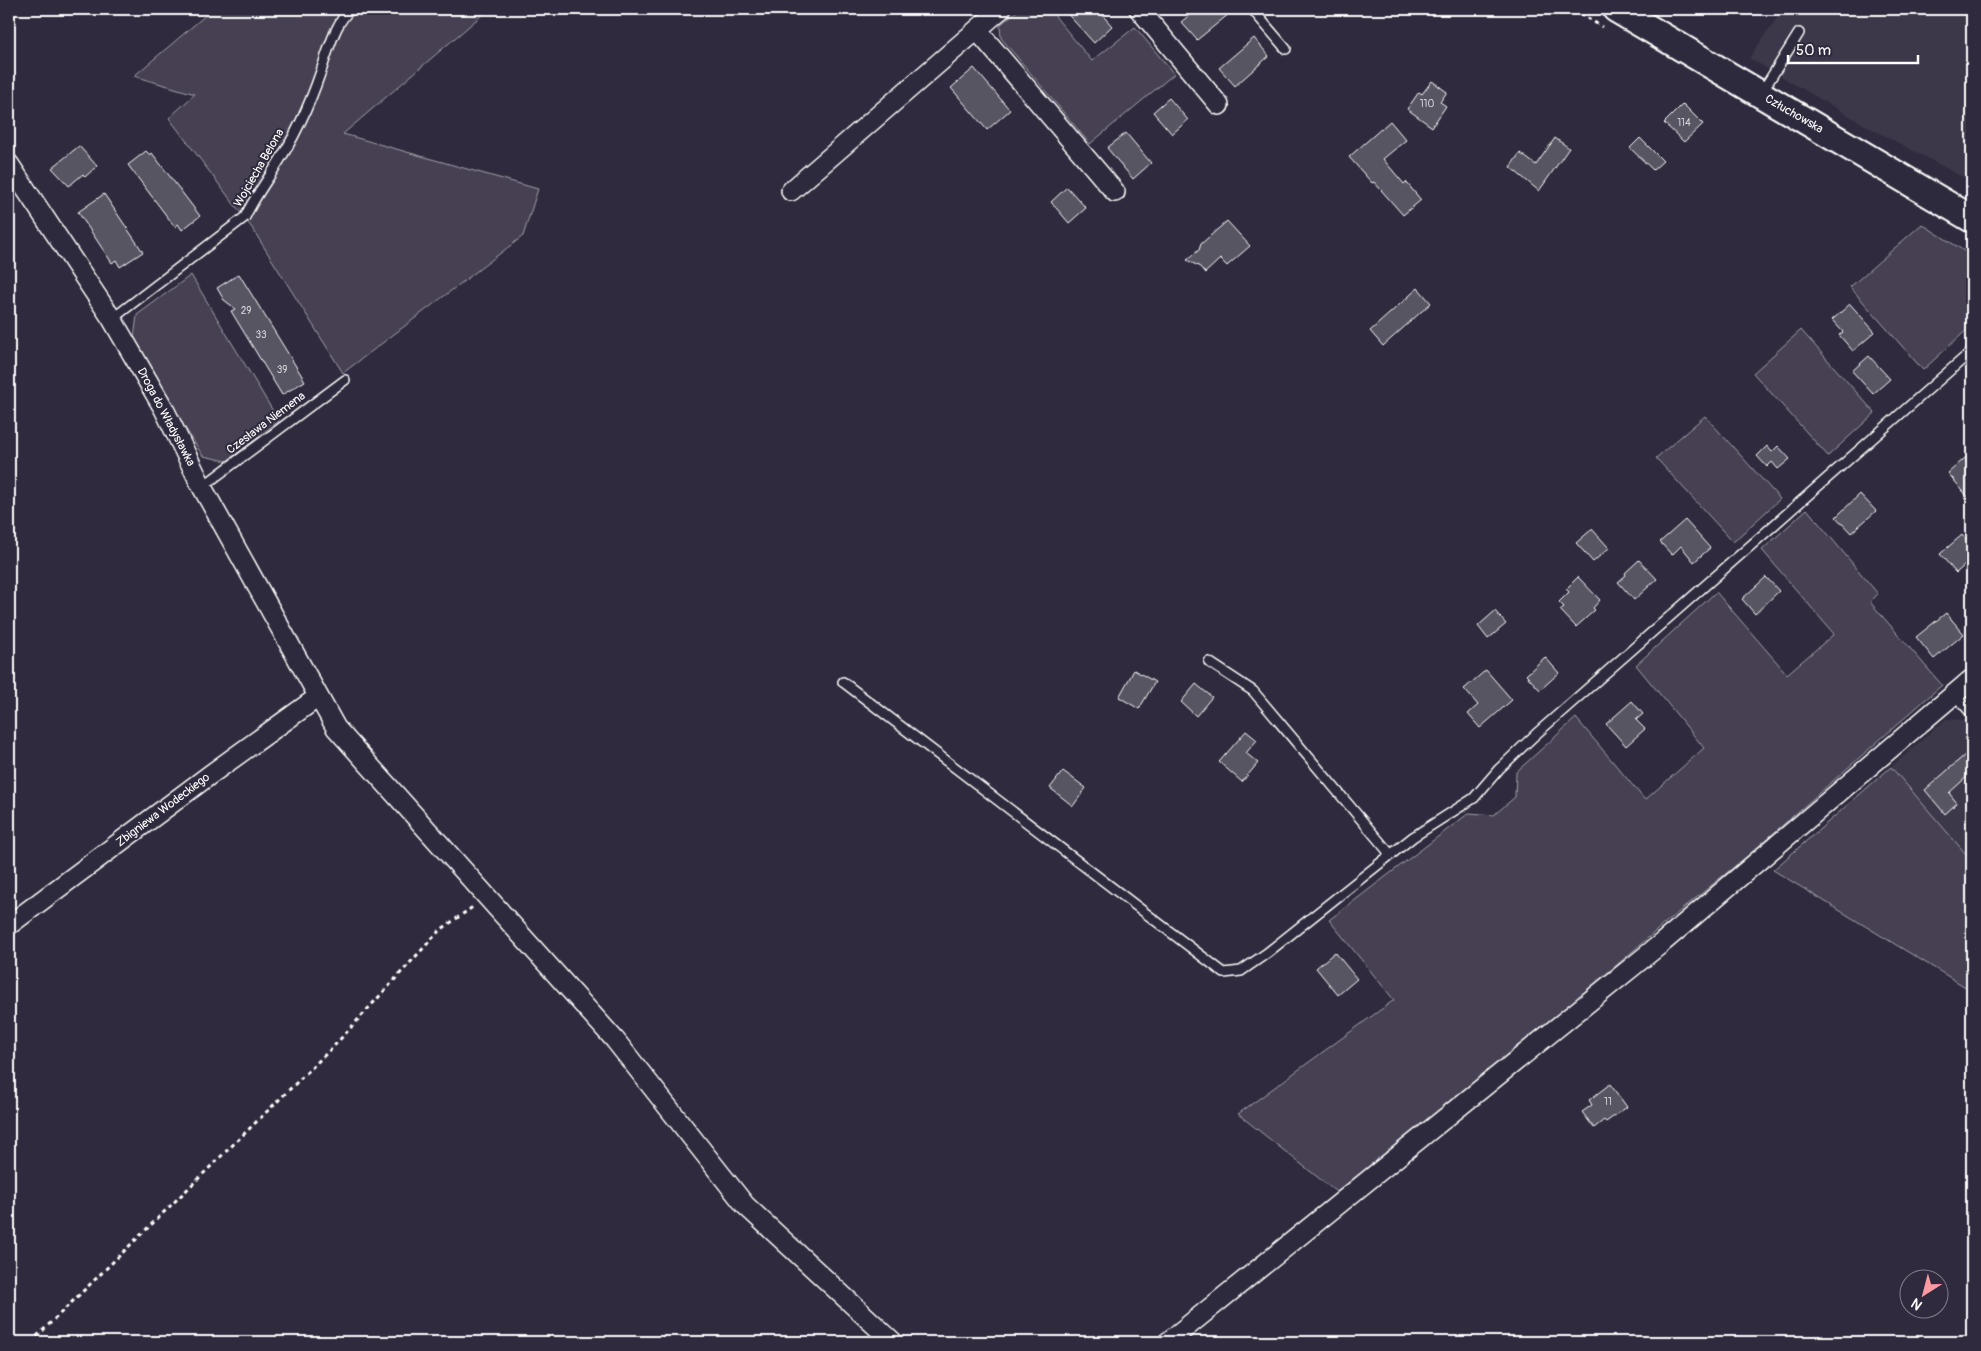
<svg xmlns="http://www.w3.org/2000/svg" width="1981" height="1351" viewBox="0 0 1981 1351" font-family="Pangolin,sans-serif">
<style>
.built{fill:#3c3749}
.green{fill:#464152;stroke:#a2a0a8}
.building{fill:#595564;stroke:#fff}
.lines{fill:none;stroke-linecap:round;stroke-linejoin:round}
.lane-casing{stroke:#fff;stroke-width:12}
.street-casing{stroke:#fff;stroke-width:22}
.secondary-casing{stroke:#fff;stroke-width:30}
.path{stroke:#fff;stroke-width:3;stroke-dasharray:4 4;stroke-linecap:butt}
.lane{stroke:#2f2a3d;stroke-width:9}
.street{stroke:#2f2a3d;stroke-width:19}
.secondary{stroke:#2f2a3d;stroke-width:26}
.labels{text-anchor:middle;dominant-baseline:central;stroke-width:4;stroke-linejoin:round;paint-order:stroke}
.number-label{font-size:10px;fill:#d6d4d8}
.street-label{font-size:12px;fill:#fff;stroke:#2f2a3d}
</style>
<rect width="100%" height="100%" fill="#2f2a3d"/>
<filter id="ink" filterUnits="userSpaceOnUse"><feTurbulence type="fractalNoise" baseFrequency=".02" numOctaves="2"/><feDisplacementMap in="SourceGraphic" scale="10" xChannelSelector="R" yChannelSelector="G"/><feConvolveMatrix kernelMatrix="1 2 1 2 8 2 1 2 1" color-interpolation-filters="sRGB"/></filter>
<g filter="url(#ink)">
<g class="built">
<polygon points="1783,9 1972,9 1972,182 1872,129 1749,58"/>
<polygon points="1946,719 1965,720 1972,729 1972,861 1891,767"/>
</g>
<g class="green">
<polygon points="213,9 489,9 343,134 538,189 523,236 343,373 252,228 169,118 195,94 134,76"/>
<polygon points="1019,9 1049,9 1092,61 1135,27 1174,74 1090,144 1001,38 1000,25"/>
<polygon points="1922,224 1972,256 1972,325 1923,370 1850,287"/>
<polygon points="191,275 279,421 227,461 203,456 133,346 137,315"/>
<polygon points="1801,330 1875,413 1828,456 1753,373"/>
<polygon points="1705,416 1780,499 1733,542 1656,458"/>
<polygon points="1807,509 1878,594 1870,602 1942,685 1751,853 1664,924 1618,964 1340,1195 1238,1114 1394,1000 1329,920 1469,813 1494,815 1515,797 1516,772 1576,718 1645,800 1704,748 1636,665 1716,592 1787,674 1834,634 1762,550"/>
<polygon points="1891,767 1972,861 1972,991 1773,870"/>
</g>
<g class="building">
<polygon points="1063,9 1097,9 1112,26 1094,43"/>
<polygon points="1197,9 1235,9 1197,40 1181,22"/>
<polygon points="1254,38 1269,56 1235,86 1219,68"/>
<polygon points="974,68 1010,110 987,130 951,88"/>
<polygon points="1432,81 1447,92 1440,102 1446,106 1432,127 1407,109 1419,92 1422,94"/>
<polygon points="1169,98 1188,120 1172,134 1153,112"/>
<polygon points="1683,104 1703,124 1684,142 1664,123"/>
<polygon points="1390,121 1406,140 1383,159 1404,184 1406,182 1421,200 1403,215 1374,182 1372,183 1349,157"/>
<polygon points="1126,133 1151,163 1133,179 1107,148"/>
<polygon points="1555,138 1569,148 1539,191 1510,167 1520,153 1536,165"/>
<polygon points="1640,138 1663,161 1653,170 1630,148"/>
<polygon points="79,146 97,166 85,177 83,174 69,186 52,168"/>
<polygon points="146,151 150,155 152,153 200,216 182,230 178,224 175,227 128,165"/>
<polygon points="1067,187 1086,208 1069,223 1051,202"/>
<polygon points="104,194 143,252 120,267 116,260 112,263 78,212"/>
<polygon points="1227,221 1250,246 1227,266 1220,259 1205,273 1200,267 1187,260 1199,250 1201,244"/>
<polygon points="239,274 305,381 282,395 231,311 236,309 224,300 217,288"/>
<polygon points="1418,288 1431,303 1383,346 1370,331"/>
<polygon points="1850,304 1875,332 1853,351 1839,335 1843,332 1832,320"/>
<polygon points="1869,356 1890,379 1873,394 1852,371"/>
<polygon points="1767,446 1772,452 1778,446 1790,459 1778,469 1772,462 1767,467 1757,456"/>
<polygon points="1972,452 1972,502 1948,473"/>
<polygon points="1860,494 1876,511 1851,533 1836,517"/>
<polygon points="1685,520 1710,548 1694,562 1681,546 1672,555 1660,542"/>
<polygon points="1592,529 1609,548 1593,562 1576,543"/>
<polygon points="1962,535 1972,547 1972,559 1956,573 1940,554"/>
<polygon points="1639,560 1657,579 1634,600 1618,582 1626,575 1625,573"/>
<polygon points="1578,577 1600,600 1593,608 1595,610 1576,627 1560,610 1564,607 1559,602 1569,592 1566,589"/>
<polygon points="1766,577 1779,591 1755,614 1742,599"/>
<polygon points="1495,611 1506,624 1488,639 1478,626"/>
<polygon points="1946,613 1964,634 1934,659 1916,637"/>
<polygon points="1545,657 1559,673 1540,690 1526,675"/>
<polygon points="1134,670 1155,682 1139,709 1119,697"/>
<polygon points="1486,670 1512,700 1480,728 1468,714 1478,705 1464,689"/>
<polygon points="1196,684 1212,697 1196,716 1181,702"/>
<polygon points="1632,701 1643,714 1636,720 1645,729 1626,746 1606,724"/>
<polygon points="1246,731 1257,740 1246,753 1258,763 1242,782 1219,762"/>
<polygon points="1966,754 1972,761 1972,772 1949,793 1957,803 1945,814 1925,790"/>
<polygon points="1063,771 1086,788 1073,806 1050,788"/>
<polygon points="1335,952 1357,979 1338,995 1316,968"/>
<polygon points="1610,1084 1627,1107 1606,1122 1604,1120 1594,1128 1582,1112 1592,1105 1589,1100"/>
</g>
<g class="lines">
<defs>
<g id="lane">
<polyline points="1252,9 1286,49"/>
<polyline points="1762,92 1799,33"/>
<path d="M112,319L245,217C255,196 269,178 281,158C301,126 315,91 326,56C332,39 338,20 351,9"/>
<polyline points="202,487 345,380"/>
<polyline points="1209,662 1253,691 1391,855"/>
<polyline points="843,682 1224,973 1241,971 1267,953 1413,837 1474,798 1499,769 1536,734 1972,351"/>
<polyline points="1954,694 1972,714"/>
</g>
<g id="street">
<polyline points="1139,9 1219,105"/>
<polyline points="977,30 1115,192"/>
<polyline points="9,164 112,319 164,409 202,487 336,728 615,1040 745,1205 893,1342"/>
<polyline points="791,191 1001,9"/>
<polyline points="9,925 211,774 318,697"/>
<polyline points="1168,1342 1663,942 1972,679"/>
</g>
<polyline id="secondary" points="1616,9 1972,219"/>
</defs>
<use href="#lane" class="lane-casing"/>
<use href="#street" class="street-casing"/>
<use href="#secondary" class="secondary-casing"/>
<g class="path">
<polyline points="1574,9 1602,27"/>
<polyline points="31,1342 334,1046 439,931 474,906"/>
</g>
<use href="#lane" class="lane"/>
<use href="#street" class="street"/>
<use href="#secondary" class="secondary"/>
</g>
</g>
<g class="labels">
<g class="number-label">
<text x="1427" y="104">110</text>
<text x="1684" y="123">114</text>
<text x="246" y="311">29</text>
<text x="261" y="335">33</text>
<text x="282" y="370">39</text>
<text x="1608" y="1102">11</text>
</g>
<g class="street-label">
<text transform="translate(1794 114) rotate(30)">Człuchowska</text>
<text transform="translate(259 168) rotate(-60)">Wojciecha Belona</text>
<text transform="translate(166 417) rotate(62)">Droga do Władysławka</text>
<text transform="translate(266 423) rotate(-37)">Czesława Niemena</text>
<text transform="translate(163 810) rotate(-37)">Zbigniewa Wodeckiego</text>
</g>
</g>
<rect width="1981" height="1351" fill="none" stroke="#2f2a3d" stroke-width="30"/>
<rect x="15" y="15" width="1951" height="1321" fill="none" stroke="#fff" stroke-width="2" filter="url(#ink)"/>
<g transform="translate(1924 1294) rotate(216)"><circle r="24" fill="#2f2a3d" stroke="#827f8b"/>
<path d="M0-4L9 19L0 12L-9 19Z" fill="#ff9aa2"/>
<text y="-8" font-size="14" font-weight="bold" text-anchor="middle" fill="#ffffff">N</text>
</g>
<path d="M1788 55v8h130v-8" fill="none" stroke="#ffffff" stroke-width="2.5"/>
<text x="1796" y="55" font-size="15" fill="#ffffff" stroke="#2f2a3d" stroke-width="4" paint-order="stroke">50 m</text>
</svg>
